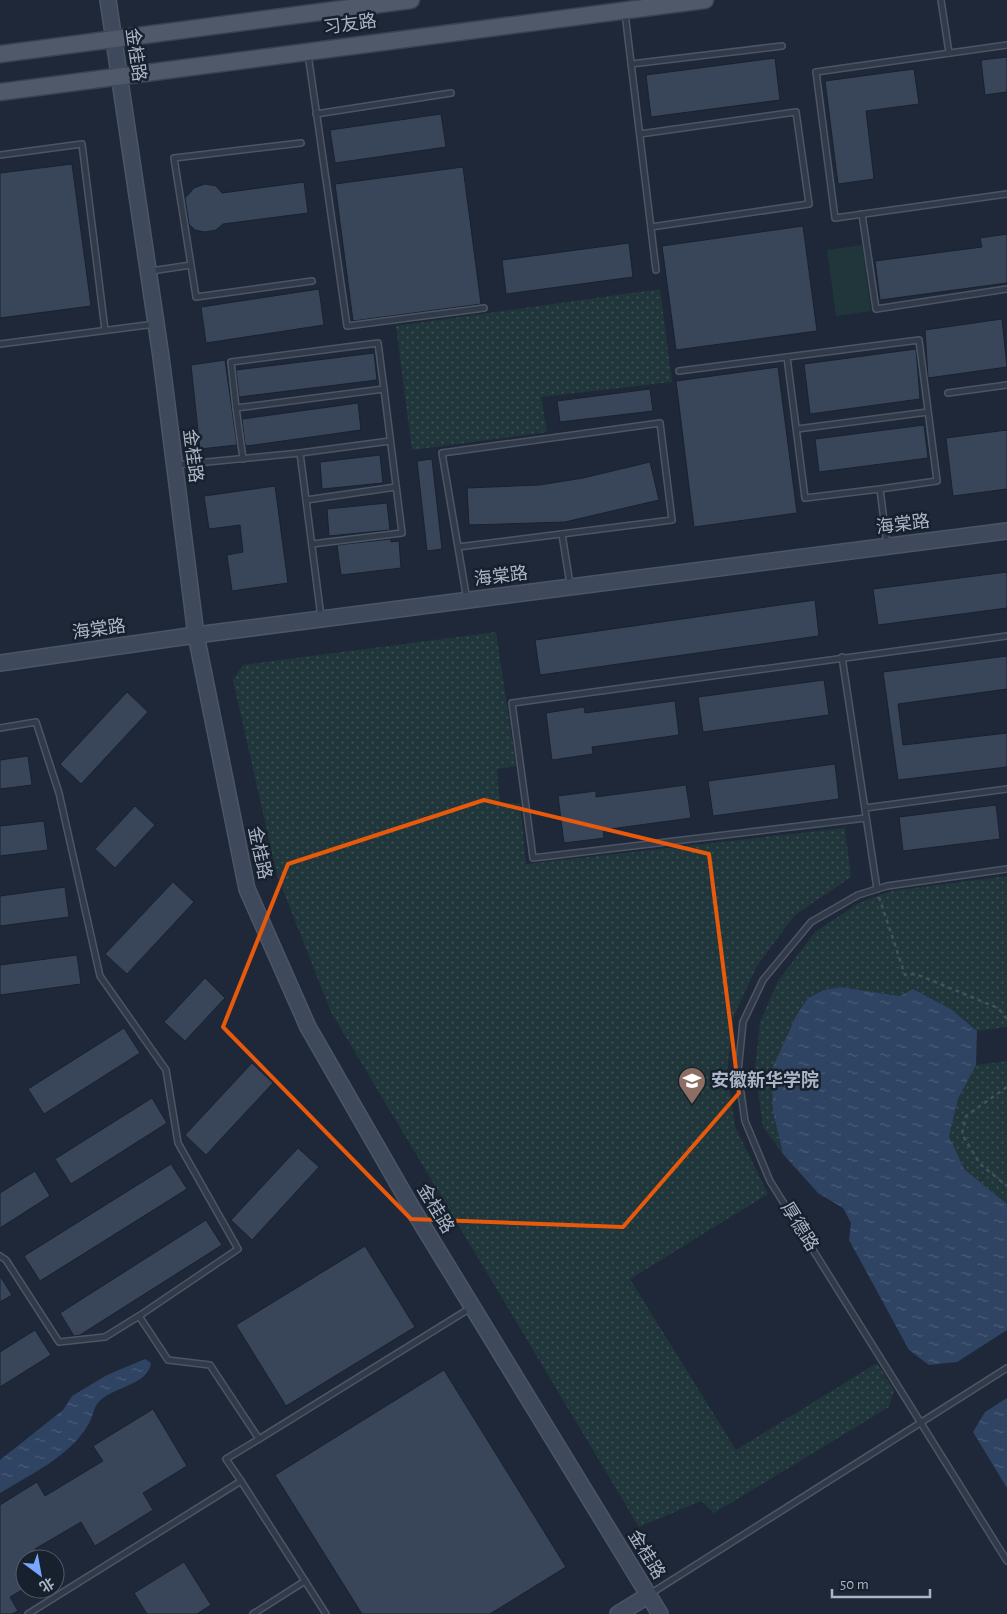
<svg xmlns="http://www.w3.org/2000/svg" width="1007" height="1614" viewBox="0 0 1007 1614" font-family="'Alegreya Sans','Noto Sans SC',sans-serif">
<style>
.grass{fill:url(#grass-dots)}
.pitch{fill:#20363a}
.water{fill:url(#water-ripples)}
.building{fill:#394659;stroke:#19222f}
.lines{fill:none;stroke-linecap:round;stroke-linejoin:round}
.lane-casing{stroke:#4c5564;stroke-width:8}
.secondary-casing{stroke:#4c5564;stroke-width:18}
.primary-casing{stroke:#3b4352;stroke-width:19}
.path{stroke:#3d5357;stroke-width:2.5;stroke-dasharray:4 4;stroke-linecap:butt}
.lane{stroke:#313a49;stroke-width:5}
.secondary{stroke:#3f495c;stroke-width:15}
.primary{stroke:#4f5969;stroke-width:16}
.marked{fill:none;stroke:#e8590c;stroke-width:4;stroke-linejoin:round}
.labels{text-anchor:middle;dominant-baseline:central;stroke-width:5;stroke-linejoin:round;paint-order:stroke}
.street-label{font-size:18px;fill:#abb5c6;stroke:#17202d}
.poi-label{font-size:18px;font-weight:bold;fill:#abb5c6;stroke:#17202d;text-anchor:start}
</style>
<defs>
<pattern id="grass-dots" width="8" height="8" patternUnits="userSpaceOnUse" patternTransform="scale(1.25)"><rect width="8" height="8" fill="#20363a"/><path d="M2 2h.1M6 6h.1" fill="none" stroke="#3e5155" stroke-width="1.8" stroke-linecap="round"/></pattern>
<pattern id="water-ripples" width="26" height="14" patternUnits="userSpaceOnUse" patternTransform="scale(1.25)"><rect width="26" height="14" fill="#2f4362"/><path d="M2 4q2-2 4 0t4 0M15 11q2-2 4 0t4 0" fill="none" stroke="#4a5c77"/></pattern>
</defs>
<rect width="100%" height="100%" fill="#1e2839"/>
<g class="grass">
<polygon points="660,289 672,382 541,397 547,432 412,450 396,326"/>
<polygon points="496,632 516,766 497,769 500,804 520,803 526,864 845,828 851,877 795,915 757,966 733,1018 727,1073 735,1126 768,1194 630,1279 736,1450 877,1363 894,1390 889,1407 714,1513 701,1501 639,1527 331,1012 277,875 233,680 243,665"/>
<polygon points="1007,876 1007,1027 977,1031 951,1009 913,989 900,996 840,987 824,990 808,998 796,1016 773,1112 783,1154 763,1127 755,1069 760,1022 778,981 815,932 859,903 891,891"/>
<polygon points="1007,1061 1007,1204 964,1169 949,1136 958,1099 976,1065"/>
</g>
<polygon class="pitch" points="862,245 871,311 836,316 827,250"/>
<g class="water">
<polygon points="840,987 900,996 913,989 951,1009 977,1031 976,1065 958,1099 949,1136 964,1169 1007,1204 1007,1330 957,1362 929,1365 909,1350 849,1240 851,1223 843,1208 818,1193 783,1154 773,1112 772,1069 796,1016 808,998 824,990"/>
<path d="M145,1359L151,1363C147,1387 111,1386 97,1404C93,1410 92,1419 88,1425C69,1457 31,1474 0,1493V1460L63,1410L72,1396L107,1375Z"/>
<polygon points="1007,1398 1007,1488 973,1432 985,1412"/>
</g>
<g class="building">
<polygon points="1007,57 1007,92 985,95 981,60"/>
<polygon points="775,58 780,100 651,117 646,75"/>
<polygon points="914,69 919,104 866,111 874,179 838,184 825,81"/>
<polygon points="441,114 446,147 335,163 330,130"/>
<polygon points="72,164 91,306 0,318 0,173"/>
<polygon points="463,167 481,304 353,321 335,184"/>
<polygon points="304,182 308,213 223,224 216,230 205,232 195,230 189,224 185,198 194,188 205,184 216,186 222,193"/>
<polygon points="803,226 817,331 676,350 662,246"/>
<polygon points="1007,234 1007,283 880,300 875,261 982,247 980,238"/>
<polygon points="629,243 633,277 506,294 502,260"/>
<polygon points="319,289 324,325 206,343 201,307"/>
<polygon points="1002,319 1007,367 928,378 925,330"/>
<polygon points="916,349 920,399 810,414 804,364"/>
<polygon points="374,353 377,380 239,397 236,370"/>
<polygon points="225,360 237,445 200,449 191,365"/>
<polygon points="778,367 797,513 694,527 676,381"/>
<polygon points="650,389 653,411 560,422 557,401"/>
<polygon points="358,403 361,430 247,446 245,444 242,419"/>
<polygon points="924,425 928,458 819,472 815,439"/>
<polygon points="1007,430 1007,489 953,496 946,438"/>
<polygon points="380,455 383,483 322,489 320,462"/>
<polygon points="432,459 442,549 427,551 417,461"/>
<polygon points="650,462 659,500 565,522 469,525 467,488 540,485 583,478"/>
<polygon points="275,486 288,583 232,591 227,555 243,552 240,525 209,529 204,496"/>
<polygon points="387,503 390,530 329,536 327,509"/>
<polygon points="391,539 391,542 399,541 401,568 341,575 337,545"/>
<polygon points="1007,572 1007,608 878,625 873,589"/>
<polygon points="815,600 819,636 540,675 535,640"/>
<polygon points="1007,656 1007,689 898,704 903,745 1007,733 1007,767 898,780 883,672"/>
<polygon points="824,680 829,715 703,732 698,697"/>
<polygon points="127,692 148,712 81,784 60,764"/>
<polygon points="675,701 679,735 592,747 593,754 552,760 546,713 584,707 585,713"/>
<polygon points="28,756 32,785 0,789 0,760"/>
<polygon points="835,764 839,799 713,816 708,781"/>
<polygon points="686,785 691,818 603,830 604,838 564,843 558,796 596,791 596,797"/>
<polygon points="996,805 1000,839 903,851 899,817"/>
<polygon points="135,806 155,825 115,868 95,849"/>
<polygon points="44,821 48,850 0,856 0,826"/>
<polygon points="173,882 194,902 127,974 105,954"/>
<polygon points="65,887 69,917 0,926 0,896"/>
<polygon points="77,955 81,984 0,995 0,965"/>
<polygon points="205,978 225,998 185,1041 164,1022"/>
<polygon points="124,1028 140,1053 44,1114 28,1089"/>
<polygon points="252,1063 273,1083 206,1155 185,1135"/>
<polygon points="152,1098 167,1123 71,1184 55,1159"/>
<polygon points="298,1148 319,1167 252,1240 231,1220"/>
<polygon points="171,1164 187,1189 40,1281 24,1256"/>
<polygon points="35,1171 50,1196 0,1228 0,1193"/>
<polygon points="206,1220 222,1245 80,1335 74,1336 60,1313"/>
<polygon points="365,1246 415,1327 286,1406 236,1325"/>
<polygon points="0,1276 12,1295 0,1302"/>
<polygon points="35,1330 51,1355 0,1387 0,1352"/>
<polygon points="444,1370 566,1567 490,1614 362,1614 275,1475"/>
<polygon points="153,1409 187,1466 143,1493 153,1510 95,1546 81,1522 35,1549 41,1559 25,1559 25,1588 10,1597 18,1611 12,1614 0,1614 0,1505 37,1482 45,1496 103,1461 93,1446"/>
<polygon points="184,1562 211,1605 197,1614 147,1614 134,1593"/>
</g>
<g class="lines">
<defs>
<g id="lane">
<polyline points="941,0 949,53"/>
<polyline points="625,13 656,270"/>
<polyline points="1007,45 816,72 835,218 1007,194"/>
<polyline points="308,54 347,326 484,308"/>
<polyline points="631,64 782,46"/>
<polyline points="316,114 451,93"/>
<polyline points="640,134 796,112 809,204 651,227"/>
<polyline points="0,155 82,144 105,330"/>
<polyline points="862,214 876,309 1007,289"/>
<polyline points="191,265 196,297 312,281"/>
<polyline points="151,271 191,265 174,158 301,143"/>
<polyline points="0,344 155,324"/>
<polyline points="679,371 787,357"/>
<polyline points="948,393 1007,385"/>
<polyline points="236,408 231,362 378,343 384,389"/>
<polyline points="797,429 928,412"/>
<polyline points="300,453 390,441"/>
<polyline points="243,459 236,408 384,389 402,533 312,544"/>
<polyline points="176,465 300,453 321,617"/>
<polyline points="880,489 937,481 919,340 787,357 805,498 880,489 887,545"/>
<polyline points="306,500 396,487"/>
<polyline points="562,534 570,584"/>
<polyline points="458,547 672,520 660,423 442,453 467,600"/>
<polyline points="842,657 877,889"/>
<polyline points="0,728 36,722 59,793 100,976 166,1070 178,1143 238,1249 139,1316"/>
<polyline points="865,808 1007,789"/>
<polyline points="866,818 533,858 512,703 1007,636"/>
<polyline points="1007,869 887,886 858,895 811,922 763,980 743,1022 738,1072 745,1121 770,1181 1007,1561"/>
<polyline points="0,1256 6,1260 59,1342 105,1337 139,1316 168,1360 210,1365 259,1439 472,1307"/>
<polyline points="241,1481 226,1459 259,1439"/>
<polyline points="650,1594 1007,1368"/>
<polyline points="28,1614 241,1481 305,1581"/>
<polyline points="253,1614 305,1581 326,1614"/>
</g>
<g id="secondary">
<polyline points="108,0 161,357 196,635 247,889 308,1027 412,1208 660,1614"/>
<polyline points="0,663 196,635 1007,531"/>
<polyline points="618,1614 649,1595"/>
</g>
<g id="primary">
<polyline points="0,54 411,0"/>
<polyline points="0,92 705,0"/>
</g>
</defs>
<use href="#lane" class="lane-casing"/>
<use href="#secondary" class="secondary-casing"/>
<use href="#primary" class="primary-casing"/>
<g class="path">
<polyline points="879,897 905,975 916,974 998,1008 1007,1019"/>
<polyline points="1007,1087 966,1116 962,1134 980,1164 1007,1186"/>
</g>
<use href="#lane" class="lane"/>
<use href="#secondary" class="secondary"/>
<use href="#primary" class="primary"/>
</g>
<path class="marked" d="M484,800L709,854L739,1093L623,1227L411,1219L223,1027L288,864Z"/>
<defs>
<symbol id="university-pin" viewBox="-11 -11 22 30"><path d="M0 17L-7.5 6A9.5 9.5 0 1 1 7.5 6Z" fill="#8d6e63" stroke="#17202d"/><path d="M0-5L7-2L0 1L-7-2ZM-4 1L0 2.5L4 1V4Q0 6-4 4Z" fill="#fff"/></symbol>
</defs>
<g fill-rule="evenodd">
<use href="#university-pin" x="676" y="1065" width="32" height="43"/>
</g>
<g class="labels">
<g class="street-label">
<text transform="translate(350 25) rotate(-8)">习友路</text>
<text transform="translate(135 55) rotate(82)">金桂路</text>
<text transform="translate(192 456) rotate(83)">金桂路</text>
<text transform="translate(903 525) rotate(-7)">海棠路</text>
<text transform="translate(501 577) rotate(-7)">海棠路</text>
<text transform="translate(99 630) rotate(-8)">海棠路</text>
<text transform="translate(259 853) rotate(78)">金桂路</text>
<text transform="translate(435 1209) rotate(59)">金桂路</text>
<text transform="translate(799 1227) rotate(58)">厚德路</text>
<text transform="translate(646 1555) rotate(59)">金桂路</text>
</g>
<g class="poi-label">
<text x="711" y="1081">安徽新华学院</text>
</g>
</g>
<g transform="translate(40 1574) rotate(148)"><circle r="24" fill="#17202d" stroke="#525c6a"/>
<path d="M0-4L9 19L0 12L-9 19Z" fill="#77a7ff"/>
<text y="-8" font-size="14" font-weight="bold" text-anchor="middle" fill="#abb5c6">北</text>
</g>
<path d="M832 1589v8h98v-8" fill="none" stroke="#abb5c6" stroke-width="2.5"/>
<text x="840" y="1589" font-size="15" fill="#abb5c6" stroke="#17202d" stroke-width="4" paint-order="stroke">50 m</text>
</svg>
